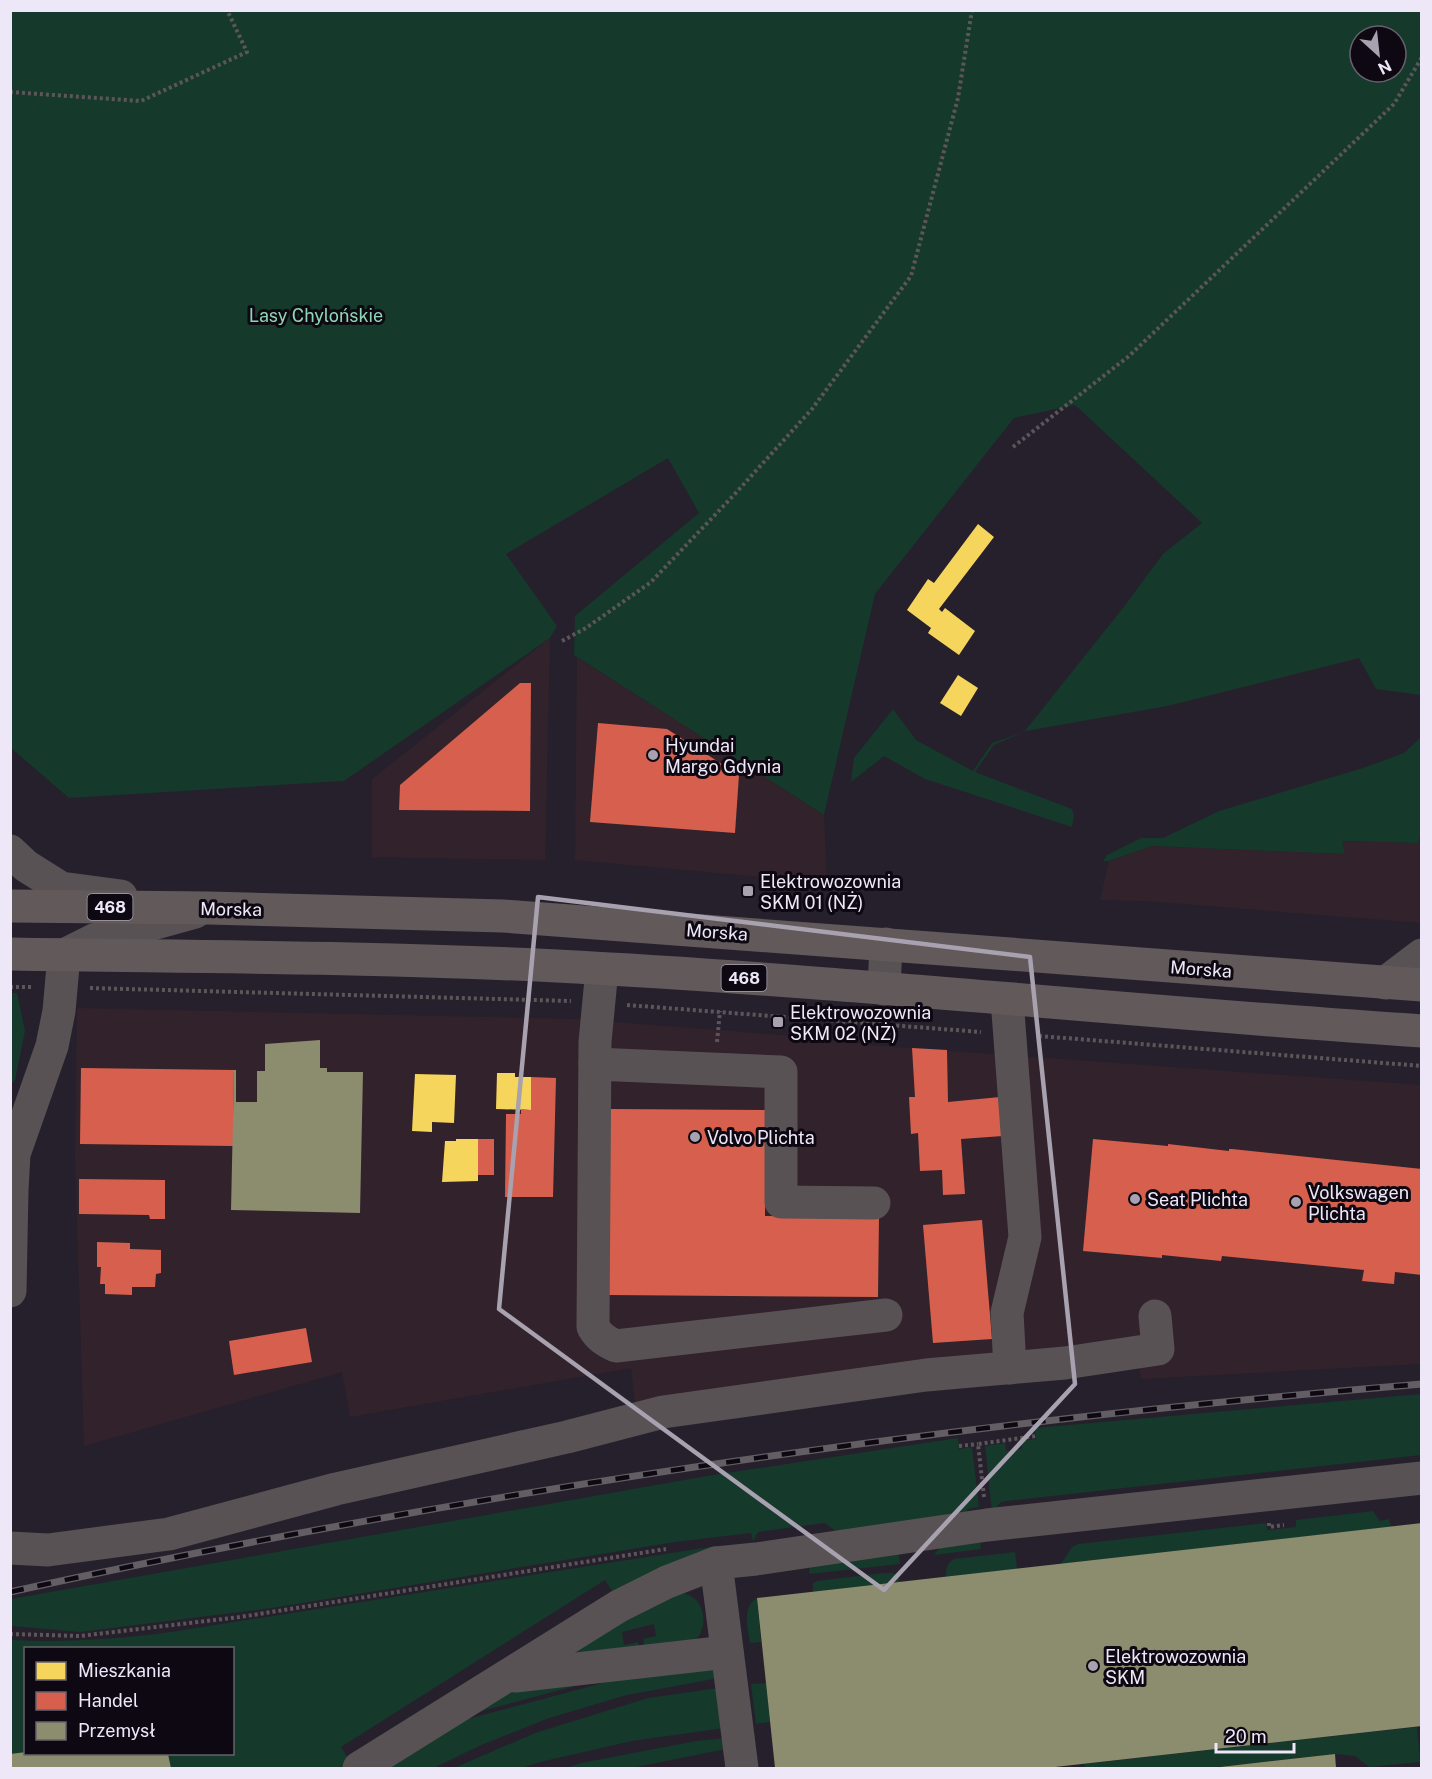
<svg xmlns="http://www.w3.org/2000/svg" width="1432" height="1779" viewBox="0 0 1432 1779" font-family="'Public Sans',sans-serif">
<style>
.commercial{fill:#32222b}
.green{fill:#15392a;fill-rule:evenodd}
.homes{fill:#f6d55c}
.shops{fill:#d6604d}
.industry{fill:#8c8c6e}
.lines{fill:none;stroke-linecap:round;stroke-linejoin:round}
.path{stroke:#5c565a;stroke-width:4;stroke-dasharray:3 3;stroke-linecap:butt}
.minor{stroke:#585254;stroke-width:33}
.major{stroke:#62595b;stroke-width:33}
.rail-casing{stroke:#635e63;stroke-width:7}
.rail{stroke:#0d0812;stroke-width:4.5;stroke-dasharray:14;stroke-linecap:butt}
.marked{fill:none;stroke:#a8a1b0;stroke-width:4.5;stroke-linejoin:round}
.poi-dot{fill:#a8a1b0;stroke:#0d0812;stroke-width:2}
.labels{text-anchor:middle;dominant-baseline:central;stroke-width:6;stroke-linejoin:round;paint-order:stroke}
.shield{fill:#0d0812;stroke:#aaa4b2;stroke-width:1.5}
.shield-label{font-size:16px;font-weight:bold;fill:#eee7f7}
.park-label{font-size:18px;fill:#8dd6b1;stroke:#0d0812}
.poi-label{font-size:18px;fill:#eee7f7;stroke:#0d0812;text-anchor:start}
.street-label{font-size:18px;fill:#eee7f7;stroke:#0d0812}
</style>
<rect width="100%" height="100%" fill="#26202c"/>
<g class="commercial">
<polygon points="550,638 545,860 372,857 372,779"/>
<polygon points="577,657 824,815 827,883 575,860"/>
<polygon points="1421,829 1421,923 1146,901 1100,900 1109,861 1152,846 1344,854 1342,841 1418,843"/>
<polygon points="77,1008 575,1019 794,1036 880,1046 1421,1085 1421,1364 1141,1379 1137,1347 635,1403 631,1368 350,1417 342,1372 84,1446 75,1157"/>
</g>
<g class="green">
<path d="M11,10L1421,11V695L1376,689L1359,658L1167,706L1026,731L994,745L975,772L1072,809L1074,815L1072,827L925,779L884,756L851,782L854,758L893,709L916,740L973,771L992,743L1024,732L1123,608L1163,554L1202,523L1075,405L1014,418L875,594L824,815L574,655L575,616L699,513L668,458L506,554L557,626L550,638L344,781L69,798L11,748ZM1360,36H1396V72H1360Z"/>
<polygon points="1421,737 1422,829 1418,843 1342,841 1345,854 1152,846 1109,861 1103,861 1107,855 1141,838 1163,838 1219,811 1363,768 1404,753"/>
<polygon points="11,993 17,993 25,1031 15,1080 11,1084"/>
<polygon points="1421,1394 1421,1455 1006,1501 1001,1502 992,1513 985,1446 1005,1443 1006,1451 1022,1449 1021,1441 1036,1439 1035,1428"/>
<polygon points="958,1438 959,1449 972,1447 979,1507 967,1509 968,1516 835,1531 825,1523 758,1532 753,1541 751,1533 675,1542 272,1608 80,1632 11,1626 11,1599 707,1476"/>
<polygon points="1373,1511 1380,1521 1389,1519 1391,1527 1061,1564 1072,1547 1078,1544 1266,1523 1267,1530 1296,1527 1296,1520"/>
<polygon points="980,1540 981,1549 934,1555 940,1547"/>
<path d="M716,1546V1550L615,1595L605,1580L341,1747L350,1761L338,1768H171L168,1754H232V1648H26L25,1752L11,1754V1640C65,1643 117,1639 171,1632Z"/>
<polygon points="898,1548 900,1564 809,1574 810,1563"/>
<path d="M1015,1552L1017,1569L946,1577C946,1569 946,1564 954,1559Z"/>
<polygon points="883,1573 893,1573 898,1576 900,1582 813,1592 813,1583 817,1581"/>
<path d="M677,1592C683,1593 689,1594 695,1599C708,1611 706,1637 689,1644C678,1649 657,1650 645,1651L643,1639L656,1636L654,1624L622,1632L624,1645L638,1642L640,1653L555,1660Z"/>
<path d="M757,1598L761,1642L750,1643C748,1627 741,1608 757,1598Z"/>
<polygon points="717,1665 719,1678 627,1695 549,1718 479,1746 434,1768 382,1768 456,1722 648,1671"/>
<polygon points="642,1668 467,1715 515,1684"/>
<polygon points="766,1683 770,1722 756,1724 751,1684"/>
<polygon points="719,1688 724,1728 632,1741 540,1762 521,1768 454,1768 535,1733 648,1698"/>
<polygon points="1417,1727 1420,1762 1369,1767 1355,1756 1335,1754 1207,1768 1085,1768 1084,1764"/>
<polygon points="725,1738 726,1749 631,1768 565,1768 581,1763 696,1741"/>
</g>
<g class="homes">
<polygon points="978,524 994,537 939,609 942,612 945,608 975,631 959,655 928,633 931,628 907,610 928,579 934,583"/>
<polygon points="958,675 978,688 961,716 940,703"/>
<polygon points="497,1073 515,1073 515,1077 531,1077 531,1110 496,1109"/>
<polygon points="415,1074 456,1075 454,1123 432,1122 432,1132 412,1131"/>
<polygon points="456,1139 478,1139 478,1181 442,1182 445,1141 456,1141"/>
</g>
<g class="shops">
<polygon points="520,683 531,683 530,811 399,810 400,785"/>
<polygon points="598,723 667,729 739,775 735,833 590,822"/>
<polygon points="912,1048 947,1050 948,1102 1000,1097 1003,1136 961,1139 965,1194 943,1195 942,1170 920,1171 918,1133 911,1134 909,1097 915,1097"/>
<polygon points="81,1068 234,1070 233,1146 80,1144"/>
<polygon points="531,1077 556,1078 553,1197 505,1197 506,1114 521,1114 521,1109 531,1110"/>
<polygon points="609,1109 766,1110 765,1216 879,1217 878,1297 607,1295"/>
<rect x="478" y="1139" width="16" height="36"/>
<polygon points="1093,1139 1168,1146 1168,1144 1229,1151 1229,1149 1232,1149 1422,1169 1422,1275 1395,1272 1394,1284 1362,1281 1364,1270 1222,1256 1221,1261 1162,1255 1162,1258 1083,1251"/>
<polygon points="79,1179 165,1180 165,1219 150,1219 149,1215 79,1214"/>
<polygon points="982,1220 992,1339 933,1343 923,1225"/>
<polygon points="97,1242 130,1243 130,1249 161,1250 161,1273 156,1274 155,1287 132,1287 132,1295 105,1294 105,1284 100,1284 101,1267 97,1267"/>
<polygon points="306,1328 312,1362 234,1375 229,1341"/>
</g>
<g class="industry">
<polygon points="320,1040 320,1068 327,1068 327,1072 363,1072 360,1213 231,1210 234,1070 236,1070 236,1102 257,1102 257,1071 265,1071 265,1044"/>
<polygon points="1422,1523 1422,1726 1046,1768 775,1768 757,1598"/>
<polygon points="26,1752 26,1754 168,1754 171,1768 10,1768 10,1754"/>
<polygon points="1335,1754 1336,1768 1220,1768 1220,1767"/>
</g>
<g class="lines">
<g class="path">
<polyline points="10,92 141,101 247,52 227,10"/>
<polyline points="1013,447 1129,356 1394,104 1422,57"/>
<polyline points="562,641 586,628 651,582 733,496 812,409 911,276 958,98 972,10"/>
<polyline points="10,987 31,987"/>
<polyline points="90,988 571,1001"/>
<polyline points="627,1005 981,1032"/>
<polyline points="1039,1036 1422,1066"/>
<polyline points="717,1042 720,1011"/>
<polyline points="959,1446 978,1444"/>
<polyline points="984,1497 978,1444 1036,1436"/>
<polyline points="1269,1523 1269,1527 1284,1525"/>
<polyline points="10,1634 80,1636 240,1617 666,1549"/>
</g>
<g class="minor">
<polyline points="10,851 26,866 61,888 121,896"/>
<path d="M602,969L595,1042L593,1327C599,1337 605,1341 616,1346L886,1315"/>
<polyline points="1385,983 1422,955"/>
<polyline points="884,989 886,944"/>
<polyline points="1007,999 1025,1237 1007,1313 1010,1368"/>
<polyline points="595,1064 781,1072 781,1202 874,1203"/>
<polyline points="10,1291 12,1190 14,1154 52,1046 59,1011 64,955 94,940 195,912"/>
<polyline points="10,1548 48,1550 169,1534 336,1489 567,1437 663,1412 926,1375 1065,1363 1158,1349 1155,1316"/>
<polyline points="716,1563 742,1768"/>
<polyline points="515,1676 727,1652"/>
<polyline points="359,1768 619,1606 667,1582 716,1563 756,1559 987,1525 1422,1478"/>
</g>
<g class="major">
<polyline points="10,906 209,908 503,916 1422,985"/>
<path d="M10,954C193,957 375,957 557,966C846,981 1133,1012 1422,1031"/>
</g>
<defs>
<path id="rail" d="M10,1592C475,1490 948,1423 1422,1384"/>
</defs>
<use href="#rail" class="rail-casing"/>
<use href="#rail" class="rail"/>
</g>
<path class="marked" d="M538,897L1030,957L1075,1384L884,1590L499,1309Z"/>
<g class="poi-dot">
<circle cx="653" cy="755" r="6"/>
<rect x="742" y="885" width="12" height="12" rx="3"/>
<rect x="772" y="1016" width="12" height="12" rx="3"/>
<circle cx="695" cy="1137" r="6"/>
<circle cx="1135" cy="1199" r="6"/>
<circle cx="1296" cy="1202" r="6"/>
<circle cx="1093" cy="1666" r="6"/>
</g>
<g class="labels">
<g class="shield">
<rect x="87.5" y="894" width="45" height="26" rx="4.5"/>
<rect x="721.5" y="965" width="45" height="26" rx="4.5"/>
</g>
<g class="shield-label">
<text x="110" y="907">468</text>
<text x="744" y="978">468</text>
</g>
<g class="park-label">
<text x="316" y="315">Lasy Chylońskie</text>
</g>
<g class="poi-label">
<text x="665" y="745">Hyundai<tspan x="665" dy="21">Margo Gdynia</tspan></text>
<text x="760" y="881">Elektrowozownia<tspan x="760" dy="21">SKM 01 (NŻ)</tspan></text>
<text x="790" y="1012">Elektrowozownia<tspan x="790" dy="21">SKM 02 (NŻ)</tspan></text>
<text x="707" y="1137">Volvo Plichta</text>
<text x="1308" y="1192">Volkswagen<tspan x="1308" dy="21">Plichta</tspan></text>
<text x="1147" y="1199">Seat Plichta</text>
<text x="1105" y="1656">Elektrowozownia<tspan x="1105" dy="21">SKM</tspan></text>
</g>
<g class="street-label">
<text transform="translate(231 909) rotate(1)">Morska</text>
<text transform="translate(717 932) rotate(4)">Morska</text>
<text transform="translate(1201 969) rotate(4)">Morska</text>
</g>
</g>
<rect width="1432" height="1779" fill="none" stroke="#eee7f7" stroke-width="24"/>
<rect x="24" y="1647" width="210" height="108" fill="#0d0812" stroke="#67616e" stroke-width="1.5"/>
<rect x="36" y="1662" width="30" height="18" fill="#f6d55c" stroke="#67616e" stroke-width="1.5"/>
<text x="78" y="1677" font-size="18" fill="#eee7f7">Mieszkania</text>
<rect x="36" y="1692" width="30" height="18" fill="#d6604d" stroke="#67616e" stroke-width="1.5"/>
<text x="78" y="1707" font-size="18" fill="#eee7f7">Handel</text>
<rect x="36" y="1722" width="30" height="18" fill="#8c8c6e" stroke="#67616e" stroke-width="1.5"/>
<text x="78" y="1737" font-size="18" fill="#eee7f7">Przemysł</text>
<g transform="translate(1378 54) rotate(153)"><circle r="28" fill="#0d0812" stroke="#67616e" stroke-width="1.5"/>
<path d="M0-4.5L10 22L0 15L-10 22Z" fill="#a8a1b0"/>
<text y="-9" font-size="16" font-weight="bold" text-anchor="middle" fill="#eee7f7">N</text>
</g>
<path d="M1216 1743v9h78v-9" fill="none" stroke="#eee7f7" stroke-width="3"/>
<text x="1225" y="1743" font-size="18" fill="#eee7f7" stroke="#0d0812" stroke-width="4.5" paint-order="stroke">20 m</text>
</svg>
